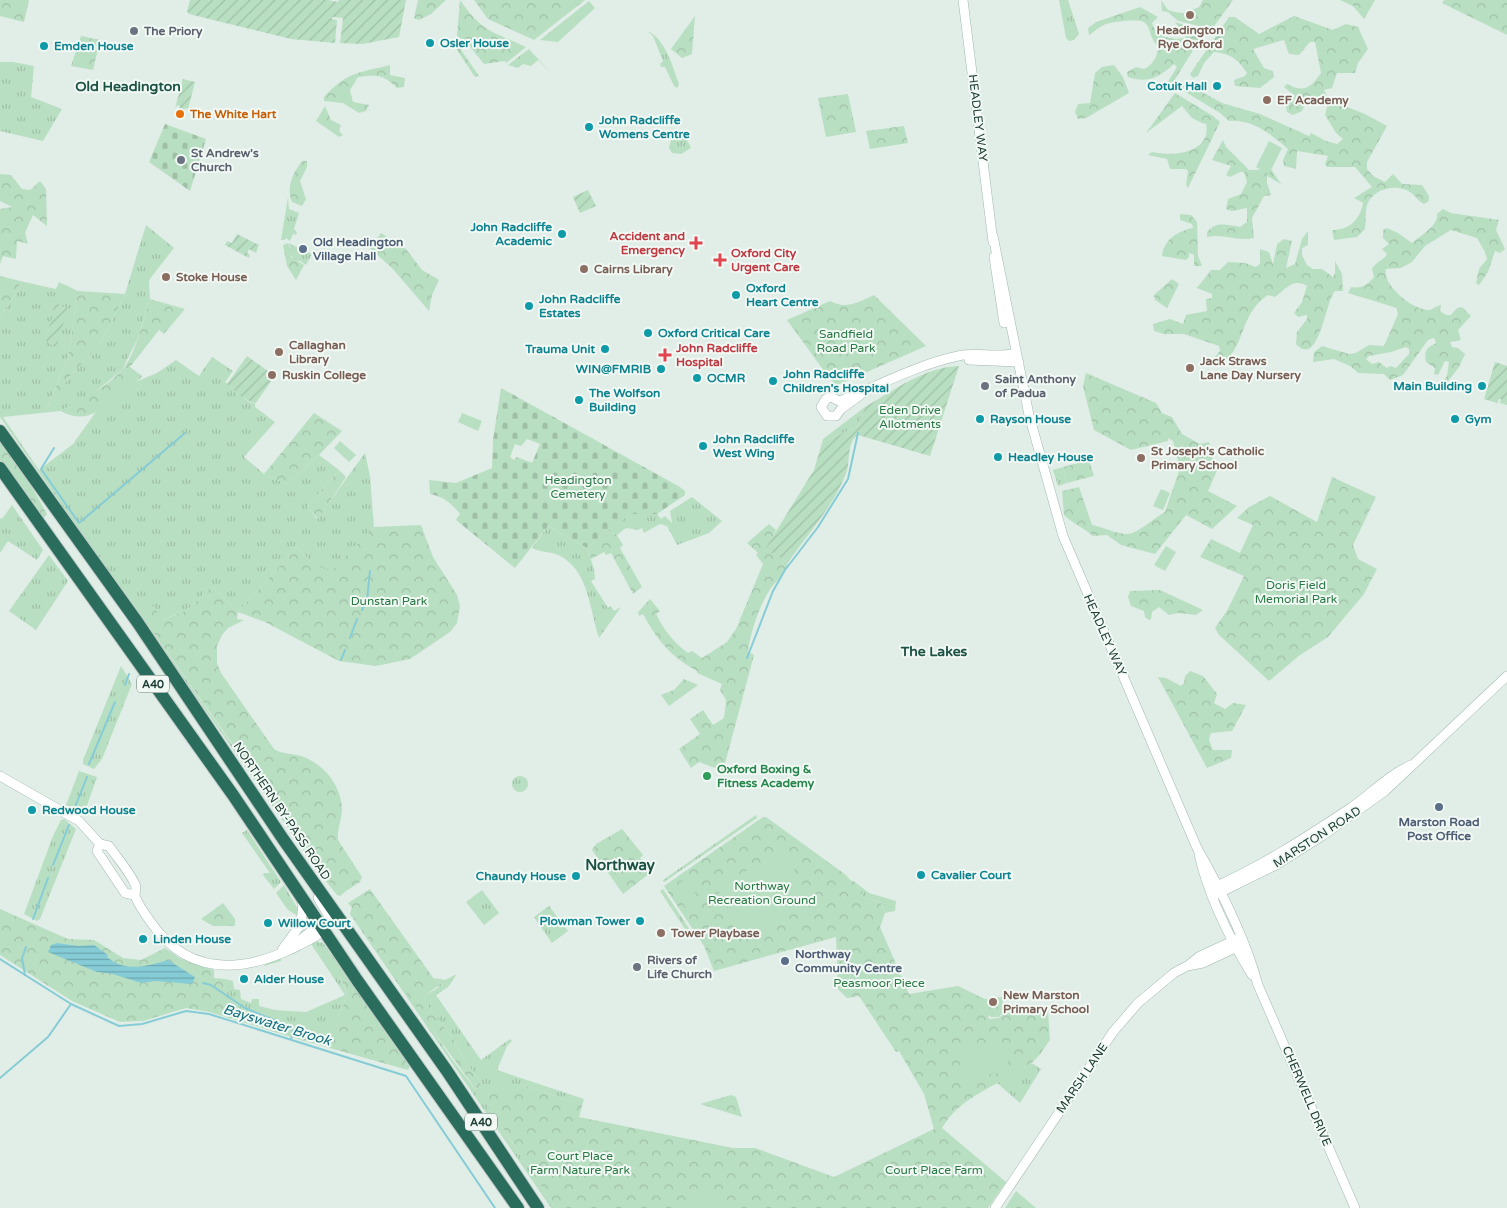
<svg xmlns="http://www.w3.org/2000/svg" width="1507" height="1208" viewBox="0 0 1507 1208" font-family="'Varela Round',sans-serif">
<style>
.grass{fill:url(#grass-tufts)}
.forest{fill:url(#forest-crowns);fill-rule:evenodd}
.cemetery{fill:url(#cemetery-stones);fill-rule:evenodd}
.garden{fill:url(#garden-furrows)}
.pitch{fill:#b9dfc2}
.water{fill:url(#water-rules)}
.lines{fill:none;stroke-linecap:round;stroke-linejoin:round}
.stream{stroke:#85ccd6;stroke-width:2}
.secondary-casing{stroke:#9fb9af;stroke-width:10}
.highway-casing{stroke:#c1c9c7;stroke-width:14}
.secondary{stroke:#fff;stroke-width:9}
.highway{stroke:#2a6d5d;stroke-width:12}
.education-dot{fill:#8d6e63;stroke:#f2f9f5;stroke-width:2}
.worship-dot{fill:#6b7280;stroke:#f2f9f5;stroke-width:2}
.culture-dot{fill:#0f9aa8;stroke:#f2f9f5;stroke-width:2}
.food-dot{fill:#e8710a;stroke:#f2f9f5;stroke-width:2}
.health-dot{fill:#e0444e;stroke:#f2f9f5;stroke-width:2}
.service-dot{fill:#5c6f8a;stroke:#f2f9f5;stroke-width:2}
.leisure-dot{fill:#2e9e5b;stroke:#f2f9f5;stroke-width:2}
.labels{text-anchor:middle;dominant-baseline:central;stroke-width:4;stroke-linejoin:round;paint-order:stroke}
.shield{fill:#f2f9f5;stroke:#5f776f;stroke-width:1}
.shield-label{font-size:11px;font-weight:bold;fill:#203f36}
.education-label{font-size:12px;font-weight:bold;fill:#785e54;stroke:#f2f9f5;text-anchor:start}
.worship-label{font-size:12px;font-weight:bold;fill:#5b616d;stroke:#f2f9f5;text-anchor:start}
.culture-label{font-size:12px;font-weight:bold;fill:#0d838f;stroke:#f2f9f5;text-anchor:start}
.food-label{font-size:12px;font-weight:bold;fill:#c56008;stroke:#f2f9f5;text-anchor:start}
.street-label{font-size:12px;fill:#203f36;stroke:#f2f9f5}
.health-label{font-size:12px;font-weight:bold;fill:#be3a42;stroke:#f2f9f5;text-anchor:start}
.service-label{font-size:12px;font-weight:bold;fill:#4e5e75;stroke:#f2f9f5;text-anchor:start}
.park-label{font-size:12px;fill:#287944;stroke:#f2f9f5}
.leisure-label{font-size:12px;font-weight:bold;fill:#27864d;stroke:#f2f9f5;text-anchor:start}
.neighbourhood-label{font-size:14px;font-weight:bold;fill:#1b5243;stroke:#f2f9f5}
.water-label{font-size:14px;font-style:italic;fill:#16717f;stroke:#f2f9f5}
.quarter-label{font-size:15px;font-weight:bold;fill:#1b5243;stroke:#f2f9f5}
</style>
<defs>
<pattern id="grass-tufts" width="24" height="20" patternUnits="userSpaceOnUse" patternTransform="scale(1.25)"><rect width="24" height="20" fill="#b9dfc2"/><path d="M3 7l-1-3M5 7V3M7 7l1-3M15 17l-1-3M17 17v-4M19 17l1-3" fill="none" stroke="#9fc0a7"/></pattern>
<pattern id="forest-crowns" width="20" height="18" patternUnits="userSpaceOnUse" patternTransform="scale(1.25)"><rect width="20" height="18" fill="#b9dfc2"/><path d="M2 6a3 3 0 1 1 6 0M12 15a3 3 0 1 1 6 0" fill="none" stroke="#9fc0a7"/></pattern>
<pattern id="cemetery-stones" width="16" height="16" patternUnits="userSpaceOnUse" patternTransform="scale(1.25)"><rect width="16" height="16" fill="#b9dfc2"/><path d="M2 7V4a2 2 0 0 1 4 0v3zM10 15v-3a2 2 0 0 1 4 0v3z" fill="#9fc0a7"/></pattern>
<pattern id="garden-furrows" width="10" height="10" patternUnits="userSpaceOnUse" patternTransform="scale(1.25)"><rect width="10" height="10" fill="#b9dfc2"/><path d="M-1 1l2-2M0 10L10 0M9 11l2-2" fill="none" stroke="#9fc0a7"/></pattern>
<pattern id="water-rules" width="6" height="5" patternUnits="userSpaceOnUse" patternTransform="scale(1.25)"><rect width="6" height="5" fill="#85ccd6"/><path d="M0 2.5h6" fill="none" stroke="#6ca7ae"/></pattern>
</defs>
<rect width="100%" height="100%" fill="#e1ede7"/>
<g class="grass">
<polygon points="1059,0 1068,0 1079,34 1074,40 1069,41 1066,38"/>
<polygon points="589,1 595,8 558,42 540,40"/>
<path d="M647,31C665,38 673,67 679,84L677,88L674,86L665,67H661L660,64L663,61L653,36Z"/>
<polygon points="529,49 550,72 538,60 531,66 523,64 518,68 508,65"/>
<polygon points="0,62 13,62 34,66 31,97 62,109 43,141 0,131"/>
<polygon points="683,134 690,138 687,140 691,148 681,154 672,153 669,148 671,140"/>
<polygon points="288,197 289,209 299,213 294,229 297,232 296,235 293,234 290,241 286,238 285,240 281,240"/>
<path d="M146,225L174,248L149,280L150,299L138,338L122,370L90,396L60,411L3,417L39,470L73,444L95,413L128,385L157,373L176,360L199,376L212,357L233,371L225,382C233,389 244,401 255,404V407L275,422L244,457L264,474L287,484L319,455L339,470L307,507L317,519L365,453L370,476L374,527L334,569C318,573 308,558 297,547L238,612L212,586L187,610L161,620L134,605L323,874L345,889L346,891L340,896L337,895L321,875L0,417V316L19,289L20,281L56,289L59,282L78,291L68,357L47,408L71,375L100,344L125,294Z"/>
<polygon points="288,243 312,254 306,265 300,261 294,260 290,253 291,246"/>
<polygon points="865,407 858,426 822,443 823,439"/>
<polygon points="1063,467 1067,483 1058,486 1053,470"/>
<polygon points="692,497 722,521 709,533 677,545 667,526 660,524 644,533 642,528 638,530 626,528 617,535 608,531 630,514 657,514 661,519 665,516 672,523 670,511"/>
<polygon points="12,505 43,550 37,560 8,541 0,553 0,518 2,519"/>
<path d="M548,526L587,548L594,569L595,579L591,581L608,608L611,606L614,611L621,607L599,638C590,611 589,573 562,557C553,551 541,553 532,548Z"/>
<polygon points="49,555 68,581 36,630 9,611"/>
<polygon points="121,666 132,684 102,759 94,769 83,764 83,760"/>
<polygon points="79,771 97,777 84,814 66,805"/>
<circle cx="520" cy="784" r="8"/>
<polygon points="756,815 757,818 664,882 663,880"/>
<polygon points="64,819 76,829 40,919 37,921 24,914 53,836 61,820"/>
<polygon points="247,830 281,882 274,889 263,875 264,873 270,873 242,833"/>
<polygon points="855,882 869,893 896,901 895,911 885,913 881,903 863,897"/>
<polygon points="284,885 300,913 298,916 288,910 276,893"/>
<polygon points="663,889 694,936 691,938 660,891"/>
<polygon points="482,890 499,913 484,925 466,902"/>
<polygon points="352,906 451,1058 476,1090 481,1083 464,1059 454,1040 432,1012 425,1002 426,995 442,985 433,978 445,980 457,974 448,987 436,995 481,1060 510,1039 512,1041 507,1046 497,1070 584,1099 572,1102 520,1084 620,1208 477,1090 556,1208 551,1208 350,914"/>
<polygon points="549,906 568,931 552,943 534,917"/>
<path d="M315,941L323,943L346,975L340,978L348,996L335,1021L321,1037L294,1038L262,1028C259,1024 257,1017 254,1014C239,1000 224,1006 225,979L233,981L234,989L240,990L241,999L251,1003L252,999H259V1006L275,1010L306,1012L345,995L311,944L294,954L281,958V961L264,966L267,962Z"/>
<polygon points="1032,1063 1041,1069 1020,1103 997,1083"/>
</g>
<g class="forest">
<polygon points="0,0 29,0 24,22 0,16"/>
<polygon points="418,0 446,0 431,14 419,20 414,18"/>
<path d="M460,0C483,33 492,31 526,47L506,63L505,61L484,64L468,44L457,36Z"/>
<polygon points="474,0 585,0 534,40 488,19"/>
<polygon points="1161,0 1168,10 1175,12 1183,13 1199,7 1203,0 1233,0 1212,29 1178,21 1168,12 1162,11"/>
<polygon points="1340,0 1375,0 1364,19 1353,6"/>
<polygon points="1444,0 1507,0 1507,35 1442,3"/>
<path d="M1140,7L1158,17L1152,23C1156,38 1172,40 1186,38L1175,22L1205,31L1169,89L1166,85L1177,67L1174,64C1159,77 1148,84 1128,77L1127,72L1136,67L1144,69C1153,65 1158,56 1158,46C1148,36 1152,29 1145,23C1141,18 1113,22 1106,24C1100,26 1094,32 1089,35L1088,28L1096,22Z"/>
<polygon points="695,16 692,54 682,58 671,49"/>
<path d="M1294,16L1333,30L1346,24L1358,27L1368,49L1358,63L1355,73H1337L1332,88L1324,90L1327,96L1321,100L1306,102L1302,111L1293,115L1287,112L1286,107L1295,96L1284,87L1287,84C1305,93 1310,88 1321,73L1315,42H1310L1299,55L1289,54L1284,40L1253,49L1264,68L1273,71L1274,77L1260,88L1235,86L1234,80L1245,76L1247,73C1239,60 1230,53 1214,52L1204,63L1198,76L1193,78L1190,74L1229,17H1235L1259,34Z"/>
<polygon points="81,36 100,40 93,70 71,66"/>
<polygon points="458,46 465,47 461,50 479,76 475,77 457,50"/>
<path d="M390,65V75L405,78L404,87L397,88C382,74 378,75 358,77L350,90L353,102L369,105L366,111L359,113L343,103L324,101V97C347,72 358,73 390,65Z"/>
<polygon points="1114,65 1123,77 1129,93 1086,118 1078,119 1075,112 1078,104 1090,103 1095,73 1102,67"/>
<path d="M1180,83L1189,85L1222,103L1260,114L1309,136L1311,133L1326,141L1337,144L1343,139L1336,133L1325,115L1329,100L1365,114L1387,126L1367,162V169L1373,176L1385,182L1393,174L1402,184L1422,185L1429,196V201L1424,204C1418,201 1416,196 1410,192C1395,183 1373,189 1367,205C1365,213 1366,221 1365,229L1357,237L1334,240L1332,230C1349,230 1360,220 1363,203L1354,198L1372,187L1355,167H1327L1325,164L1328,156L1297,151L1296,169L1284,166L1283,160L1288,149C1271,134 1252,119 1229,121L1220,113L1179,88Z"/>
<path d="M1175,93L1213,116L1220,122L1188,188L1186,185L1188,171L1186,169H1170L1167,159L1148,155L1152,152C1174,157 1212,153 1206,123L1204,124L1192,118L1182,106L1146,133Z"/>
<polygon points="848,94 856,132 826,137 818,98"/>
<polygon points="325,106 331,120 341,125 339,131 343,135 339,137 316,121"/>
<polygon points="904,126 908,143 870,149 866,131"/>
<path d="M1223,140L1226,147L1249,170L1271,169L1281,184L1267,176V183L1271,195L1264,196L1252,218L1254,238C1237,242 1223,233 1207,237V232C1217,221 1226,225 1240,227L1247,222V208L1232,211L1226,209L1228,199L1241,194L1247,182L1244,172H1240L1230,177L1226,175L1231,166L1212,160Z"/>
<path d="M302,161H307V167L300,181L306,199L302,206L292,202C286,187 293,173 302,161Z"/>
<polygon points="0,174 11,175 22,189 30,190 40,181 46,189 47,226 33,215 25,233 28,244 17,241 16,259 3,256 0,264 0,209 12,207 0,201"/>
<path d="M1443,209L1451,213L1499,220L1496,230L1505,249L1500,253L1495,251L1488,272L1479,285L1476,283L1479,269L1487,259L1485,252L1477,238L1451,230L1425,246L1412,262L1401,268L1386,269C1382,285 1411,308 1426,310C1432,311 1435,306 1441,305L1440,311L1446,315H1451L1457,308L1462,307L1471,316L1458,330L1461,340L1450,342L1452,347L1458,348L1465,354L1459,367L1445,385L1443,382L1447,376L1449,362L1445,361L1438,375L1434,374L1435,368L1426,362C1424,351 1426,348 1436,343L1434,338L1428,340L1403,375L1390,380L1384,374L1358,373L1350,366L1334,359L1313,362L1314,352L1322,346L1349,354L1356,353L1369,345L1384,346L1398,314L1397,308L1348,293L1351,287C1362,289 1367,285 1374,277L1372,269C1377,260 1385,260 1387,254L1382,249L1389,244L1383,238V230L1387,228L1398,233L1412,243C1420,236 1439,225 1437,214ZM1406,347L1409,349V354L1396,368L1391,366L1386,368L1379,362L1372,364L1366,359L1369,356L1391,352Z"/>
<path d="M1180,214L1191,215L1197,222L1198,256L1202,266H1194V255L1189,253V257L1186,260L1162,256C1164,239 1178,231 1193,228L1192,224L1180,220Z"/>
<path d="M1308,231V245L1302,248V255L1307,265L1313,269H1322L1333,277L1335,273V261L1342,274L1343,291H1335C1325,302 1319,369 1296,344L1297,332L1307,319V315L1298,317L1294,313L1302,302L1307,286C1293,278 1287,288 1275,297L1268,295C1238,314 1246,352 1219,364L1215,357L1220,351L1219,346L1184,334H1164L1154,331L1153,324L1170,319L1183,324L1186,315L1207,311L1206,299L1212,298V294L1197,288L1211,270H1220L1228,262L1245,263L1256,267L1260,264V249L1269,252L1273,264L1277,244L1284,239L1292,241L1286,268L1295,264L1302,239Z"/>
<polygon points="381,233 406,249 422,270 439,280 432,295 429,311 392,268 364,243 374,243"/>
<polygon points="288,243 292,250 291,257 304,265 296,280 287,266 283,245"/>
<polygon points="0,276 20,281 19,289 0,316"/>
<polygon points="1172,279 1179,284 1167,308 1155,300 1154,295"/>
<polygon points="78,291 125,294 100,344 71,375 46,411 68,357"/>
<path d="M874,295L926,346L835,386L787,320L830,301C846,310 859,302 874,295Z"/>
<path d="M150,299L185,309L164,334L159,330L130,367L142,376C139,382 131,383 126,387C103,405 92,427 60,411C81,400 104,389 121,371C136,355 143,320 150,299Z"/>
<path d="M1086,373L1156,403L1162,413L1172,417L1182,434L1200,444L1209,442L1211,456L1219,466L1208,491L1237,506L1212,529L1186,515L1155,554L1121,545L1107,535L1093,536C1083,527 1073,524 1064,515L1062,491L1079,487L1092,525C1103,527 1117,534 1127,534C1138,534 1155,517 1165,512L1180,468L1173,441L1168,438V441L1131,450L1094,430L1083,386Z"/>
<polygon points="314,413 342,431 319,455 287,484 264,474"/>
<polygon points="0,441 29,482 47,514 44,518 41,517 0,461"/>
<polygon points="1089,460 1094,476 1067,483 1063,467"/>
<polygon points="339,470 346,477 318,519 307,507"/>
<polygon points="1332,477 1376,497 1353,545 1358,559 1377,569 1364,594 1328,637 1300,655 1269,681 1219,635 1215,628 1228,609 1244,576 1200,557 1211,539 1240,553 1253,525 1237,518 1249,507 1270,496 1317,522"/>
<path d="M769,524L776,530L766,549L788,562C787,574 778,578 771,588C760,604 750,633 748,652L754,655L723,771L699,762L691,768L679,749L700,734L690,719L703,710L713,725L724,718L726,700L720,690L722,684L697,673V671C671,657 657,640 643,614L639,616L638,612L650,599L660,611L656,614C664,630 674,643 688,653L692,651L702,658L727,642L736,629L763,564L756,555L758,553L747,543Z"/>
<path d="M421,525L433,557L457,595L460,606L457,623L450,632L410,659L376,666L339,661L265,622L238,612L237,619L244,620L228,628L222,635L217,646V663L221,673L274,749C283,755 294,753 304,757C325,766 341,785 342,809C342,819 337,829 338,840L362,877L360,882L346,891L344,889L338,893L134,605L154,606L162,620L187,610L212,586L238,612L297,547C308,558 318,573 334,568L374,527Z"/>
<polygon points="608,531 617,535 623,545 620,548 642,587 633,594 611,553 606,555 604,552 591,559 587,548"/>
<polygon points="1160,590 1203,610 1196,615 1178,613 1169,615 1159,607 1152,612 1151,619 1149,620 1145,617 1144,611 1131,606 1128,597 1130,591"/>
<polygon points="1190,671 1203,676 1217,694 1214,703 1225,709 1233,703 1246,705 1232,731 1211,733 1209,740 1213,750 1232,750 1231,758 1207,768 1158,677 1166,678 1181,686 1184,683 1185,676"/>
<polygon points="684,679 698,685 669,706 661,695 674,690"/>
<path d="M763,817H766L846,875L850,880L855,882L863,897L881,903L885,913L880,927L909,994L958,986L985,999L1002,997L1004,1011L999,1017H991L988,1015L989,1019L999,1018L1004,1013L1048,1010L1050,1040C1044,1048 1038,1059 1030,1064C1000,1085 961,1095 942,1128L1006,1182L988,1208H556C529,1169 504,1129 477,1091C435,1033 392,976 354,917L356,913L348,903L370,889L434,979L443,986L436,987L426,995L425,1002L432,1012L454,1040L464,1059L481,1083L477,1090L503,1091L520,1084L572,1102L584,1099L579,1117L733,1148H755L834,1177L934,1129L924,1094L899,1051L896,1052L859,996L847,998L838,989L836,937L714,971L704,946L664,886Z"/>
<polygon points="622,829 643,855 640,858 644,864 648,862 654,870 623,894 592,850 596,844"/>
<polygon points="223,903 235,919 235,926 213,926 201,919"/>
<path d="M0,909L68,939L94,940L123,958L141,960L165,948L181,959L214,970V978L225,979C224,1006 239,1000 254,1014C257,1017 259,1024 262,1028L209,1012L186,1008L143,1021L120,1022L72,1001L0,955Z"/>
<polygon points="346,975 410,1067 408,1070 294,1038 321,1037 335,1021 348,996 340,977"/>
<polygon points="731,1095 736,1097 742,1117 700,1104"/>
<polygon points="1016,1191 1036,1208 1005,1208"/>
</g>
<g class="cemetery">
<polygon points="165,124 206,139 190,191 149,162"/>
<path d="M501,388L680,487L685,491V495L657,514H630L587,548L548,526L515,568L456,520L460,514C451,503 444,497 430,494L429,480L456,483L492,468L493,440ZM527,439L540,444L532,463L517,457L514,460L510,457L515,444L521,446Z"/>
</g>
<g class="garden">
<polygon points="190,0 328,0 338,2 339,0 406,0 399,37 362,44 340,43 343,18 332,17 332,19 337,20 335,43 291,39 189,14 187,11"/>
<polygon points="183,79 195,82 188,109 185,108 184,111 179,109 180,106 178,105 175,108"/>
<polygon points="588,190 596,206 580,213 573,197"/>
<polygon points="237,234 259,245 256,253 249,249 247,253 250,255 249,258 225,245 227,241 232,243"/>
<polygon points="54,302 68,309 56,348 43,339 51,323"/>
<polygon points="247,356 275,376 255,404 240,396 227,384"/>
<polygon points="1495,362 1507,366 1507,405 1500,403 1501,399 1499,399 1497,403 1484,399"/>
<path d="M959,366L930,456L858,435C847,442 850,460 847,471C835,504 809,533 788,562L765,549L814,470L822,443L858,426L865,407C894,390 925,367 959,366Z"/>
</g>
<g class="pitch">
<polygon points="1269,141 1282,148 1269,174 1256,167"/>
<polygon points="869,337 877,350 854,364 846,352"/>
<polygon points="462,413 482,421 478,431 458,422"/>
<polygon points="340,441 356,455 349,462 334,448"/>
<polygon points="1161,489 1170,493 1163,510 1153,506"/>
<polygon points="1166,546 1176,552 1165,571 1154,565"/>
<polygon points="783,850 812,902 747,939 716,888"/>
<polygon points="686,879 701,902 688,911 673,888"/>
<polygon points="1006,1043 1009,1072 962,1077 959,1048"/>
<polygon points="700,1185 734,1208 684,1208"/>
</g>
<path class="water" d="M57,943L78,946L94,945L108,955L107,957C126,973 147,966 168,960L195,977L192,984L156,981L141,983L113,974L97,972L48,952L51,945Z"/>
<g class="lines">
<g class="stream">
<polyline points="54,448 41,469 79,523 185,433"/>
<polyline points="362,610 367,600 370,571"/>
<polyline points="350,638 357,619"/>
<polyline points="747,658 773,591 785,570 818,527 848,479 858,433"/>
<polyline points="341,660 345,650"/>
<polyline points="125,685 129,674"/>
<polyline points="89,764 115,702"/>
<polyline points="75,807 87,777"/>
<polyline points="53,865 69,825"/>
<polyline points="33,919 48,878"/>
<polyline points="0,959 71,1004 119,1026 142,1024 186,1011 209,1014 406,1076 495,1208"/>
<polyline points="25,975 22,958 26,947"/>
<polyline points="203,983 211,985 245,1008 291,1027 293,1032 291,1039"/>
<polyline points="0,1078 48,1037 71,1004"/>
</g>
<defs>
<g id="secondary">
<polyline points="963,0 993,242"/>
<path d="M993,236L1029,415L1063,536L1197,848C1221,890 1245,937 1258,985L1355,1208"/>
<polyline points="994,257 1004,323"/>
<polyline points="969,360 1019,362"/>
<path d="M867,390L841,409L836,416H827L821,407L826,399L831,397L839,401C879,386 916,365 958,356C977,352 997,358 1016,353"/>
<polyline points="0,776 79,821 100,844"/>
<path d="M1199,854C1208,895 1230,939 1252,975"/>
<path d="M1210,889C1260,867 1304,839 1349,809C1370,795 1388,775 1411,765"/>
<path d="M134,895L125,893L97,851L100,844L109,846C118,859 129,871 135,884C138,890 133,893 136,898C139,906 145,914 150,921C193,985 258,970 316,936L323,931L330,918"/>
<polyline points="1213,896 1276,865 1322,836 1385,791 1507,676"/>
<polyline points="318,898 330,918 335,920"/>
<polyline points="296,943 323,922"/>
<polyline points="282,950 301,924 303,902"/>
<polyline points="1190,964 1200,956 1237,939"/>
<polyline points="995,1208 1113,1032 1138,1003 1174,973 1187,966 1203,963 1244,944"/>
</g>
<g id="highway">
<polyline points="0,431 138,623 283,839 447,1071 538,1208"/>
<polyline points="0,468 233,795 357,980 518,1208"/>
</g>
</defs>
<use href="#secondary" class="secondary-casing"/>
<use href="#highway" class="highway-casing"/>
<use href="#secondary" class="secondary"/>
<use href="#highway" class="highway"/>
</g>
<g class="education-dot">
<circle cx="1190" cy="15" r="5"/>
<circle cx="1267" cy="100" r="5"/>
<circle cx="584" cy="269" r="5"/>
<circle cx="166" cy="277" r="5"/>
<circle cx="279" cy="352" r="5"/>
<circle cx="1190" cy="368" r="5"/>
<circle cx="272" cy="375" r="5"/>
<circle cx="1141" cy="458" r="5"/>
<circle cx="661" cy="933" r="5"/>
<circle cx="993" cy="1002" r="5"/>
</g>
<g class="worship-dot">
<circle cx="134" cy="31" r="5"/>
<circle cx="181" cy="160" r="5"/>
<circle cx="985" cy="386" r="5"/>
<circle cx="637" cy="967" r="5"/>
</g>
<g class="culture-dot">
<circle cx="430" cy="43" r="5"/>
<circle cx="44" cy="46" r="5"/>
<circle cx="1217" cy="86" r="5"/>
<circle cx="589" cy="127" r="5"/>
<circle cx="562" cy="234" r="5"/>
<circle cx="736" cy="295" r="5"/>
<circle cx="529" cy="306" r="5"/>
<circle cx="648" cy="333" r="5"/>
<circle cx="605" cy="349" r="5"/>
<circle cx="661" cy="369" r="5"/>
<circle cx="697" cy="378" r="5"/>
<circle cx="773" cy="381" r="5"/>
<circle cx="1482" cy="386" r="5"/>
<circle cx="579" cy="400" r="5"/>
<circle cx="980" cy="419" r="5"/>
<circle cx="1455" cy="419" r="5"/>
<circle cx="703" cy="446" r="5"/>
<circle cx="998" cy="457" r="5"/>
<circle cx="32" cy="810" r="5"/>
<circle cx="921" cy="875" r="5"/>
<circle cx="576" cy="876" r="5"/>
<circle cx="640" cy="921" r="5"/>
<circle cx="268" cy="923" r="5"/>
<circle cx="143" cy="939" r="5"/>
<circle cx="244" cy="979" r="5"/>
</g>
<circle class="food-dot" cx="180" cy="114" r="5"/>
<g class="health-dot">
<path d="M693.5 235.5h5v5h5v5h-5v5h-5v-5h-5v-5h5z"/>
<path d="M717.5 252.5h5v5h5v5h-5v5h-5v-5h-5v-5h5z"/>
<path d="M662.5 347.5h5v5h5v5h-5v5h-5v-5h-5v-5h5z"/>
</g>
<g class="service-dot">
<circle cx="303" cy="249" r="5"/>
<circle cx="1439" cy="807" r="5"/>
<circle cx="785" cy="961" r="5"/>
</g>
<circle class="leisure-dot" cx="707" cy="776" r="5"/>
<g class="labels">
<g class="shield">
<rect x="137" y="675.5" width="32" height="17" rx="4"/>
<rect x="465" y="1113.5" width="32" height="17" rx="4"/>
</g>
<g class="shield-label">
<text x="153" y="684">A40</text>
<text x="481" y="1122">A40</text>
</g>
<g class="education-label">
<text x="1190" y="30" text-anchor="middle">Headington<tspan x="1190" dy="14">Rye Oxford</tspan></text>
<text x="1277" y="100">EF Academy</text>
<text x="594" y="269">Cairns Library</text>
<text x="176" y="277">Stoke House</text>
<text x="289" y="345">Callaghan<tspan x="289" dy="14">Library</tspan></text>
<text x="1200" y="361">Jack Straws<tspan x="1200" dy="14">Lane Day Nursery</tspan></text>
<text x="282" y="375">Ruskin College</text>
<text x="1151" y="451">St Joseph's Catholic<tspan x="1151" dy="14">Primary School</tspan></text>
<text x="671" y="933">Tower Playbase</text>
<text x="1003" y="995">New Marston<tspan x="1003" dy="14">Primary School</tspan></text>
</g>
<g class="worship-label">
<text x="144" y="31">The Priory</text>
<text x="191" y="153">St Andrew's<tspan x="191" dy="14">Church</tspan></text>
<text x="995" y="379">Saint Anthony<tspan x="995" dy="14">of Padua</tspan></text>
<text x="647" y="960">Rivers of<tspan x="647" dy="14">Life Church</tspan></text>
</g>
<g class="culture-label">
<text x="440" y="43">Osler House</text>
<text x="54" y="46">Emden House</text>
<text x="1207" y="86" text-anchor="end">Cotuit Hall</text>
<text x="599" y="120">John Radcliffe<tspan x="599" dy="14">Womens Centre</tspan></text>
<text x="552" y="227" text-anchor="end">John Radcliffe<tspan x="552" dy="14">Academic</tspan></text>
<text x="746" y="288">Oxford<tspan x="746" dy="14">Heart Centre</tspan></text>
<text x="539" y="299">John Radcliffe<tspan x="539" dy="14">Estates</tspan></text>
<text x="658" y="333">Oxford Critical Care</text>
<text x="595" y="349" text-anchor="end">Trauma Unit</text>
<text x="651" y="369" text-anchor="end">WIN@FMRIB</text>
<text x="783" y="374">John Radcliffe<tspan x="783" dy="14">Children's Hospital</tspan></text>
<text x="707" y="378">OCMR</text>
<text x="1472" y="386" text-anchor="end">Main Building</text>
<text x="589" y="393">The Wolfson<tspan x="589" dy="14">Building</tspan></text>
<text x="990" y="419">Rayson House</text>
<text x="1465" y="419">Gym</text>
<text x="713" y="439">John Radcliffe<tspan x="713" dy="14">West Wing</tspan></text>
<text x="1008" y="457">Headley House</text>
<text x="42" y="810">Redwood House</text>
<text x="931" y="875">Cavalier Court</text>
<text x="566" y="876" text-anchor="end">Chaundy House</text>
<text x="630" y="921" text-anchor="end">Plowman Tower</text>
<text x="278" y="923">Willow Court</text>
<text x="153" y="939">Linden House</text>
<text x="254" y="979">Alder House</text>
</g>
<g class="food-label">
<text x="190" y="114">The White Hart</text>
</g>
<g class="street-label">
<text transform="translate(978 118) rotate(83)">HEADLEY WAY</text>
<text transform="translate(1105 635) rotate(66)">HEADLEY WAY</text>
<text transform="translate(282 811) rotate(56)">NORTHERN BY-PASS ROAD</text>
<text transform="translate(1317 837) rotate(-33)">MARSTON ROAD</text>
<text transform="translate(1082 1078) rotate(-56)">MARSH LANE</text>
<text transform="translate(1307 1096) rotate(67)">CHERWELL DRIVE</text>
</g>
<g class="health-label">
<text x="685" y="236" text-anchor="end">Accident and<tspan x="685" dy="14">Emergency</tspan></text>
<text x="731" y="253">Oxford City<tspan x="731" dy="14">Urgent Care</tspan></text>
<text x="676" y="348">John Radcliffe<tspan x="676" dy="14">Hospital</tspan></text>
</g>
<g class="service-label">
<text x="313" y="242">Old Headington<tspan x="313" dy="14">Village Hall</tspan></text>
<text x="1439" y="822" text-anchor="middle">Marston Road<tspan x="1439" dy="14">Post Office</tspan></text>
<text x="795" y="954">Northway<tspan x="795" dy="14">Community Centre</tspan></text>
</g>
<g class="park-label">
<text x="846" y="334">Sandfield<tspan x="846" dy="14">Road Park</tspan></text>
<text x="910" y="410">Eden Drive<tspan x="910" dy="14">Allotments</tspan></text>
<text x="578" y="480">Headington<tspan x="578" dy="14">Cemetery</tspan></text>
<text x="1296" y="585">Doris Field<tspan x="1296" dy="14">Memorial Park</tspan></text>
<text x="389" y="601">Dunstan Park</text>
<text x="762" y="886">Northway<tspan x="762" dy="14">Recreation Ground</tspan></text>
<text x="879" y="983">Peasmoor Piece</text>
<text x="580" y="1156">Court Place<tspan x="580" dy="14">Farm Nature Park</tspan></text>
<text x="934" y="1170">Court Place Farm</text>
</g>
<g class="leisure-label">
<text x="717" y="769">Oxford Boxing &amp;<tspan x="717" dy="14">Fitness Academy</tspan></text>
</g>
<g class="neighbourhood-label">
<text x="128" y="86">Old Headington</text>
<text x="934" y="651">The Lakes</text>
</g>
<g class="water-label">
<text transform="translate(277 1025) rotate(17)">Bayswater Brook</text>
</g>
<g class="quarter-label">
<text x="620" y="865">Northway</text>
</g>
</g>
</svg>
